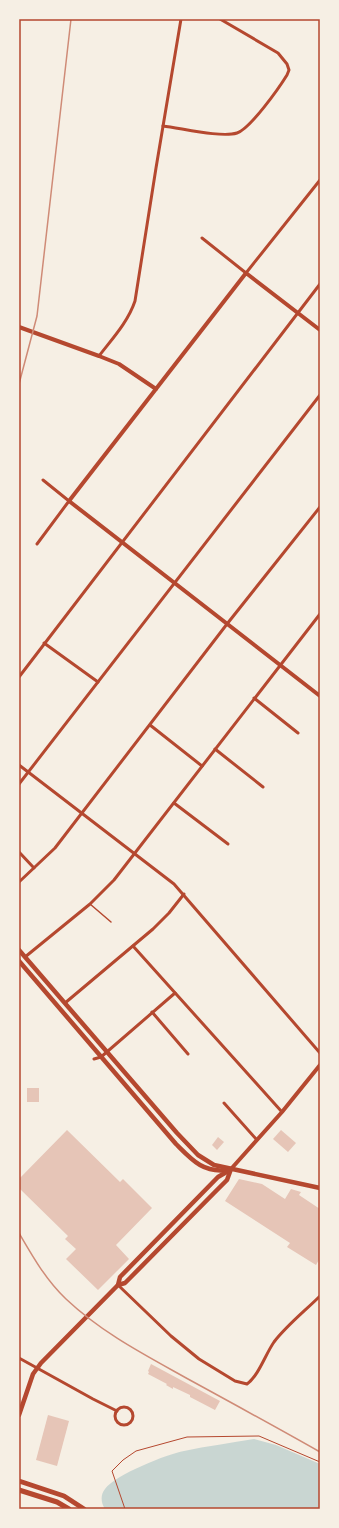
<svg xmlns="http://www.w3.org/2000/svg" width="339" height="1528" viewBox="0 0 339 1528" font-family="'Sofia Sans Condensed',sans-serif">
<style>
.water{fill:#c9d6d2}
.building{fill:#e6c5b7}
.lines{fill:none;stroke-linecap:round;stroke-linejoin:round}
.path{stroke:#b5482f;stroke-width:1}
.service{stroke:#b5482f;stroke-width:1.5}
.minor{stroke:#b5482f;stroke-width:3}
.tertiary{stroke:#b5482f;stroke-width:4}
.secondary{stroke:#b5482f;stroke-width:4.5}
.primary{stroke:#b5482f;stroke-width:5}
.rail{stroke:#cf8b77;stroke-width:1.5}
.neatline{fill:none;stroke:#b5482f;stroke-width:1.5}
</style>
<rect width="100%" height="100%" fill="#f6efe4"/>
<path class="water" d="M254,1439L276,1445L320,1464V1509H105C101,1503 100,1495 105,1489C115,1475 167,1454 184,1451C207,1446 231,1443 254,1439Z"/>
<g class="building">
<rect x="27" y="1088" width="12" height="14"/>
<polygon points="67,1130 120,1182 123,1179 152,1208 116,1245 129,1259 98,1290 66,1259 76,1249 65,1239 68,1236 19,1188 19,1179"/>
<polygon points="281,1130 296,1143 288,1152 273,1139"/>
<polygon points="218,1137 224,1142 217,1150 212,1145"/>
<polygon points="239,1179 262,1184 285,1199 291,1189 301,1192 299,1195 320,1209 320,1258 316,1265 287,1247 290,1243 225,1201"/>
<polygon points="151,1364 220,1401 215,1410 190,1397 190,1395 173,1387 173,1389 166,1385 167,1384 148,1374 149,1372 148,1371"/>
<polygon points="48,1415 69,1421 57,1466 36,1460"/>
</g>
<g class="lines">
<polyline class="path" points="125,1509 112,1471 123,1460 136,1451 187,1437 259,1436 320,1462"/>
<polyline class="service" points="90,904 111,922"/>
<g class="minor">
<path d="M163,126C181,128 221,138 237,133C250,129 279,88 287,75L289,70L287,64L278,53L220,19"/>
<polyline points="202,238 246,273 320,180"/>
<path d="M99,356C112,339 128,322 135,301L156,168L181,19"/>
<polyline points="37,544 69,501 43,480"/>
<polyline points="44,643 98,682"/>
<polyline points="19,677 320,284"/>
<polyline points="254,698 298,733"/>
<polyline points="150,725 202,766"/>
<polyline points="215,749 263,787"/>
<polyline points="19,765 174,884 320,1053"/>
<polyline points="19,784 320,395"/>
<polyline points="174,803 228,844"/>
<polyline points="19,852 34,868"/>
<polyline points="19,882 55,848 227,624 320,507"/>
<polyline points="133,946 282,1112"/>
<polyline points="25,957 90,904 114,880 320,614"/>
<polyline points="65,1003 153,929 169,913 184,894"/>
<polyline points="152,1012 188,1054"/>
<polyline points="94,1059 101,1057 175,993"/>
<polyline points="224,1103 257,1140"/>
<path d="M118,1285L171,1336L199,1359L235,1381L247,1384C259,1375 265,1355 274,1342C287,1325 305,1311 320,1296"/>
<polyline points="19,1358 93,1399 117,1411"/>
<circle cx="124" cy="1416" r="9"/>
</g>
<g class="tertiary">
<polyline points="19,327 99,356 119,364 156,389"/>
<polyline points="320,330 246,273 69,501 320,696"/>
<polyline points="231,1169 282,1112 320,1065"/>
</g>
<g class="secondary">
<polyline points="19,950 177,1133 198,1155 214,1165 320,1188"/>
<path d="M19,961L176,1144C192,1160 203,1173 227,1170"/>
<polyline points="118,1285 120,1277 218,1177 230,1170"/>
<polyline points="19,1415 33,1374 41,1363 118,1285 125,1283 130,1278 214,1193 227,1180 231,1169"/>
</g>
<g class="primary">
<polyline points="19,1481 64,1496 84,1509"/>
<polyline points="19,1490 57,1502 69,1509"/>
</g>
<g class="rail">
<polyline points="19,384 37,316 71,19"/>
<path d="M19,1233C33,1257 46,1280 66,1299C102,1333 145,1355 188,1379C232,1403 276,1427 320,1452"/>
</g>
</g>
<rect width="339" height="1528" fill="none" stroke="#f6efe4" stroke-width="40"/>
<rect x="20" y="20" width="299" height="1488" class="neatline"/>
</svg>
